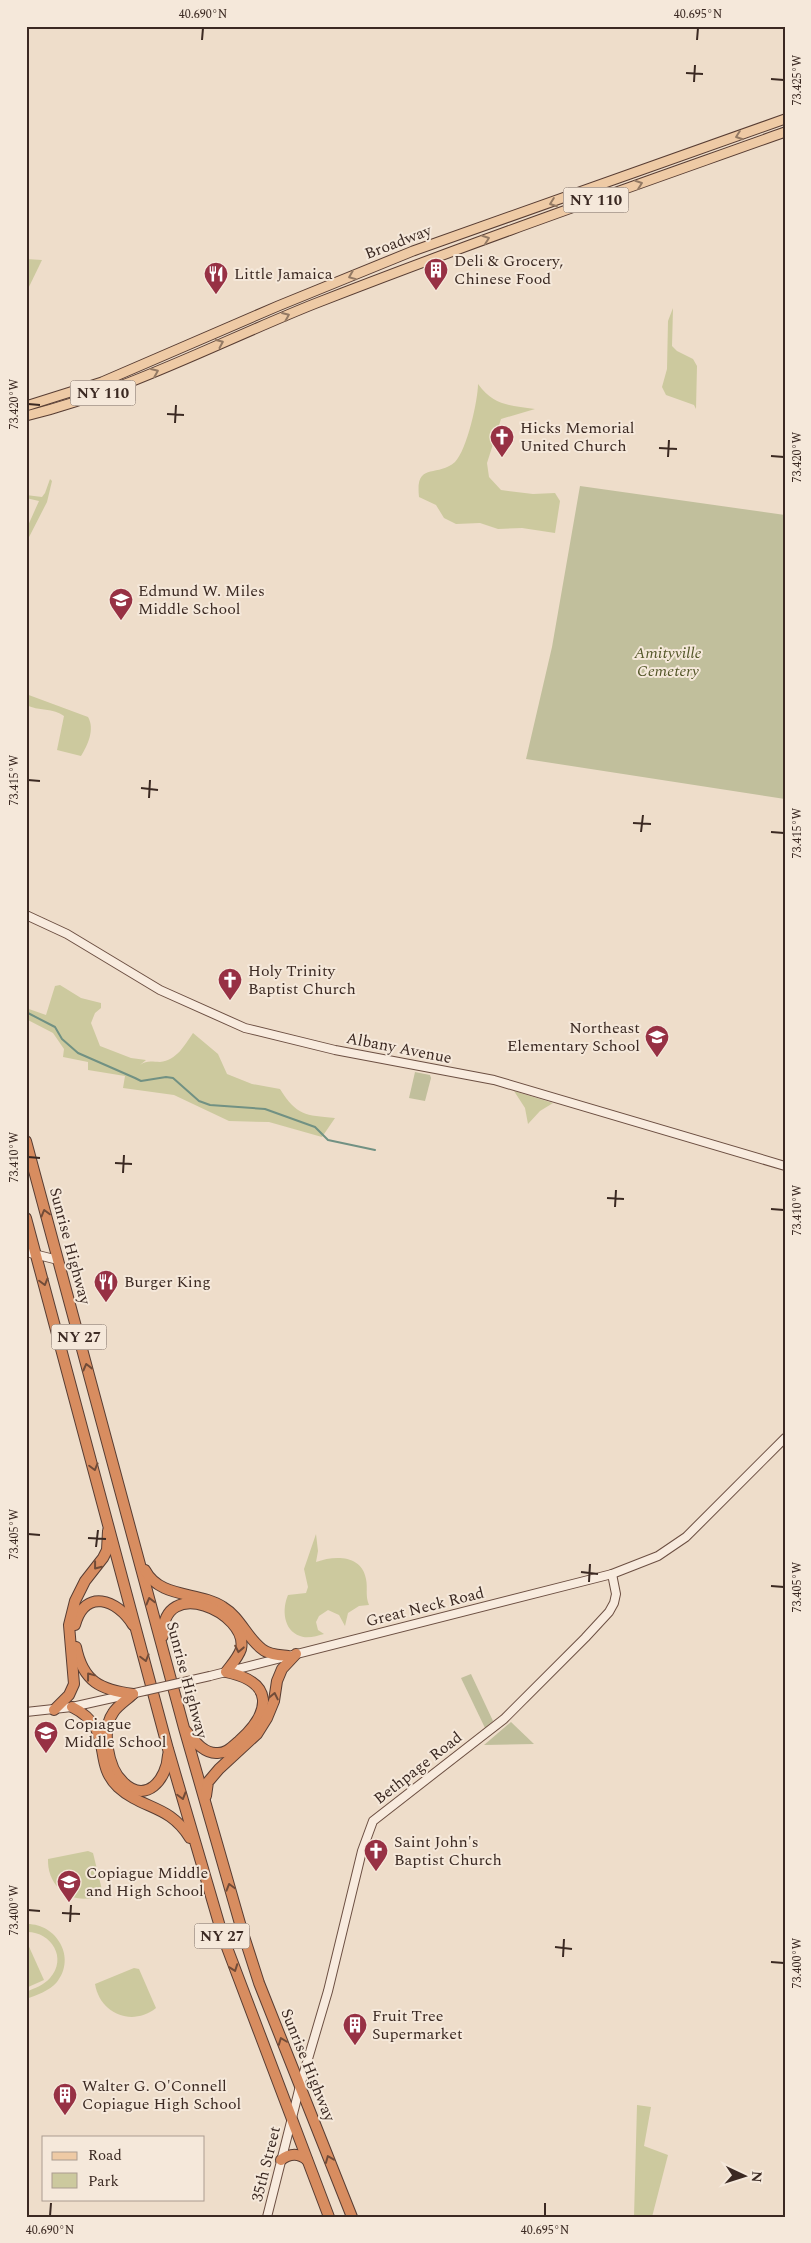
<svg xmlns="http://www.w3.org/2000/svg" width="811" height="2243" viewBox="0 0 811 2243" font-family="Spectral,serif">
<style>
.green{fill:#ccc99e}
.cemetery{fill:#c1bf9c}
.lines{fill:none;stroke-linecap:round;stroke-linejoin:round}
.stream{stroke:#719183;stroke-width:2}
.secondary-casing{stroke:#6c4f42;stroke-width:10}
.primary-casing{stroke:#583d33;stroke-width:11}
.highway-casing{stroke:#583d33;stroke-width:12}
.secondary{stroke:#f8ebde;stroke-width:8}
.primary{stroke:#eecaa5;stroke-width:9}
.highway{stroke:#d88d60;stroke-width:10}
.secondary-bridge-casing{stroke:#6c4f42;stroke-width:10;stroke-linecap:butt}
.secondary-bridge{stroke:#f8ebde;stroke-width:8}
.oneway{stroke:#947a64}
.oneway2{stroke:#724c38}
.ticks{fill:none;stroke:#3b2922;stroke-width:2}
.labels{text-anchor:middle;dominant-baseline:central;stroke-width:4;stroke-linejoin:round;paint-order:stroke}
.shield{fill:#f5e8da;stroke:#736259;stroke-width:1}
.shield-label{font-size:15px;font-weight:bold;fill:#3b2922}
.street-label{font-size:16px;fill:#3b2922;stroke:#f5e8da}
.poi-label{font-size:16px;fill:#3b2922;stroke:#f5e8da;text-anchor:start}
.park-label{font-size:16px;font-style:italic;fill:#545729;stroke:#f5e8da}
.neatline{fill:none;stroke:#3b2922;stroke-width:2}
.ticks-label{font-size:12px;text-anchor:middle;fill:#3b2922}
</style>
<rect width="100%" height="100%" fill="#eeddca"/>
<g class="green">
<polygon points="26,259 42,260 26,293"/>
<polygon points="673,308 672,346 677,351 693,359 697,366 696,409 694,405 666,395 662,387 667,369 668,321"/>
<path d="M478,384C494,406 509,405 535,409L501,419L487,463L489,477L501,490L533,494L555,493L560,501L555,533L522,528L498,529L480,523L456,524L444,518L436,505L419,497C415,461 437,478 455,462C467,450 478,400 478,384Z"/>
<polygon points="50,479 52,481 47,502 26,543 26,530 39,501 26,498 26,495 42,497 45,493"/>
<path d="M26,694L88,717C95,729 88,745 81,756L57,750L64,716C54,708 38,711 26,705Z"/>
<path d="M60,985L81,998L101,1003V1008L95,1013L91,1023L100,1046L131,1058L146,1060L140,1065C147,1060 152,1062 160,1062C177,1060 184,1046 193,1033L218,1054L227,1074L252,1084L280,1089C297,1116 305,1115 335,1118L322,1137L269,1122L229,1121L174,1095L123,1088L125,1076L88,1070V1062L63,1057L64,1049L53,1033L26,1019V1008L46,1015L55,986Z"/>
<polygon points="514,1091 553,1103 540,1111 528,1124 525,1108"/>
<path d="M316,1534L318,1551L316,1562C335,1555 362,1555 366,1579C368,1589 365,1595 369,1605L359,1606L348,1613L345,1626L339,1615L328,1610L319,1616L316,1622L318,1630L324,1634C317,1636 307,1639 300,1636C283,1630 282,1609 288,1595L306,1593L308,1587L304,1569Z"/>
<path d="M88,1851L93,1853L103,1894C76,1908 47,1890 48,1859Z"/>
<path d="M26,1924C56,1923 77,1957 57,1982C49,1991 37,1995 26,1999V1992C35,1988 44,1985 50,1978C68,1958 51,1931 26,1932Z"/>
<polygon points="26,1940 44,1980 26,1988"/>
<path d="M134,1968L139,1969L156,2008C132,2027 100,2014 95,1984Z"/>
<polygon points="637,2105 651,2107 644,2146 668,2155 652,2217 634,2217"/>
</g>
<g class="cemetery">
<polygon points="580,486 785,515 785,799 526,759 552,647"/>
<polygon points="415,1072 430,1075 431,1078 425,1101 409,1098"/>
<polygon points="471,1674 493,1721 485,1728 461,1678"/>
<polygon points="511,1722 534,1744 484,1745"/>
</g>
<g class="lines">
<polyline class="stream" points="26,1012 55,1027 62,1039 78,1053 135,1078 141,1081 166,1077 173,1078 199,1101 210,1105 265,1109 315,1127 328,1140 375,1150"/>
<defs>
<g id="secondary">
<polyline points="26,915 67,934 160,990 245,1028 335,1050 494,1080 785,1166"/>
<polyline points="26,1252 58,1260"/>
<polyline points="210,1676 612,1574 658,1556 686,1537 785,1438"/>
<polyline points="26,1712 72,1707 144,1691"/>
<polyline points="267,2217 300,2086 328,1991 362,1851 373,1821 504,1719 585,1638 609,1612 614,1603 616,1594 612,1574"/>
</g>
<g id="primary">
<polyline points="26,406 102,382 278,306 413,251 785,119"/>
<path d="M26,416C127,391 219,342 314,304C470,243 628,188 785,132"/>
</g>
<g id="highway">
<polyline points="26,1141 184,1728 241,1927 259,1983 352,2217"/>
<polyline points="26,1218 168,1749 223,1937 329,2217"/>
<path d="M145,1570C160,1599 199,1591 223,1607C240,1617 247,1638 262,1649C269,1655 280,1655 288,1656"/>
<path d="M75,1625C85,1588 117,1599 133,1625"/>
<path d="M163,1636C162,1574 249,1613 241,1649C238,1658 231,1665 226,1672C274,1682 272,1711 239,1741C232,1747 226,1754 216,1753C203,1753 194,1740 186,1731"/>
<path d="M76,1647C83,1682 101,1690 133,1694"/>
<path d="M133,1694C127,1700 117,1706 113,1713C101,1730 108,1768 123,1782C146,1805 167,1779 168,1755"/>
<path d="M72,1707C116,1729 91,1762 118,1787C143,1810 169,1804 190,1838"/>
<polyline points="54,1710 69,1695 74,1684 69,1625 75,1601 85,1581 103,1558 107,1550 108,1531"/>
<polyline points="206,1796 208,1782 219,1769 257,1734 267,1718 274,1701 277,1681 282,1669 296,1654"/>
<path d="M281,2160C290,2153 299,2153 307,2160"/>
</g>
</defs>
<use href="#secondary" class="secondary-casing"/>
<use href="#primary" class="primary-casing"/>
<use href="#highway" class="highway-casing"/>
<use href="#secondary" class="secondary"/>
<use href="#primary" class="primary"/>
<use href="#highway" class="highway"/>
<defs>
<polyline id="secondary-bridge" points="144,1691 210,1676"/>
</defs>
<use href="#secondary-bridge" class="secondary-bridge-casing"/>
<use href="#secondary-bridge" class="secondary-bridge"/>
</g>
<defs><path id="oneway-chevron" d="M-2-3.5L2.5 0L-2 3.5" fill="none" stroke-width="1.6" stroke-linecap="round" stroke-linejoin="round" transform="scale(1.25)"/></defs>
<g class="oneway">
<use href="#oneway-chevron" transform="translate(739 136) rotate(160)"/>
<use href="#oneway-chevron" transform="translate(639 184) rotate(-20)"/>
<use href="#oneway-chevron" transform="translate(553 203) rotate(160)"/>
<use href="#oneway-chevron" transform="translate(486 239) rotate(-20)"/>
<use href="#oneway-chevron" transform="translate(352 276) rotate(158)"/>
<use href="#oneway-chevron" transform="translate(286 316) rotate(-23)"/>
<use href="#oneway-chevron" transform="translate(220 343) rotate(-24)"/>
<use href="#oneway-chevron" transform="translate(155 372) rotate(-23)"/>
</g>
<g class="oneway2">
<use href="#oneway-chevron" transform="translate(45 1213) rotate(-105)"/>
<use href="#oneway-chevron" transform="translate(44 1282) rotate(75)"/>
<use href="#oneway-chevron" transform="translate(87 1367) rotate(-104)"/>
<use href="#oneway-chevron" transform="translate(94 1467) rotate(75)"/>
<use href="#oneway-chevron" transform="translate(97 1566) rotate(128)"/>
<use href="#oneway-chevron" transform="translate(150 1601) rotate(-105)"/>
<use href="#oneway-chevron" transform="translate(239 1649) rotate(101)"/>
<use href="#oneway-chevron" transform="translate(145 1658) rotate(75)"/>
<use href="#oneway-chevron" transform="translate(90 1676) rotate(-127)"/>
<use href="#oneway-chevron" transform="translate(274 1696) rotate(-78)"/>
<use href="#oneway-chevron" transform="translate(182 1796) rotate(74)"/>
<use href="#oneway-chevron" transform="translate(230 1887) rotate(-106)"/>
<use href="#oneway-chevron" transform="translate(234 1968) rotate(70)"/>
<use href="#oneway-chevron" transform="translate(282 2041) rotate(-111)"/>
<use href="#oneway-chevron" transform="translate(329 2159) rotate(-112)"/>
</g>
<path class="ticks" d="M202,40L203,28M697,40L698,28M686,73L703,74M771,79L784,80M694,82L695,65M28,404L40,405M167,414L184,415M175,423L176,405M659,448L677,449M771,456L784,457M668,457L669,440M28,780L40,781M141,788L158,790M149,798L150,780M633,823L651,824M641,832L643,815M771,832L784,833M28,1157L40,1158M115,1163L132,1164M123,1173L124,1155M607,1198L624,1199M615,1207L616,1190M771,1209L784,1210M28,1534L40,1535M88,1538L106,1539M96,1547L98,1530M581,1572L598,1574M589,1582L590,1564M771,1586L784,1587M28,1910L40,1911M62,1913L80,1914M70,1922L71,1905M555,1947L572,1949M563,1957L564,1939M771,1962L784,1963M50,2216L51,2203M545,2216V2203"/>
<defs>
<symbol id="building-pin" viewBox="-11 -11 22 30"><path d="M0 17L-7.5 6A9.5 9.5 0 1 1 7.5 6Z" fill="#973144" stroke="#f5e8da"/><path d="M-4-6H4V6H1V3H-1V6H-4ZM-2.5-4.3h1.7v1.8h-1.7ZM.8-4.3h1.7v1.8H.8ZM-2.5-1h1.7V.8h-1.7ZM.8-1h1.7V.8H.8Z" fill="#fff"/></symbol>
<symbol id="restaurant-pin" viewBox="-11 -11 22 30"><path d="M0 17L-7.5 6A9.5 9.5 0 1 1 7.5 6Z" fill="#973144" stroke="#f5e8da"/><path d="M-5-6h1v4h1v-4h1v4h1v-4h1v5L-1.5 .5V6h-2V.5L-5-1ZM5-6V6H3V1.5H1.5Q1.5-4 5-6Z" fill="#fff"/></symbol>
<symbol id="church-pin" viewBox="-11 -11 22 30"><path d="M0 17L-7.5 6A9.5 9.5 0 1 1 7.5 6Z" fill="#973144" stroke="#f5e8da"/><path d="M-1.2-6h2.4v3.5h3.3v2.4h-3.3V6h-2.4V-.1h-3.3v-2.4h3.3Z" fill="#fff"/></symbol>
<symbol id="school-pin" viewBox="-11 -11 22 30"><path d="M0 17L-7.5 6A9.5 9.5 0 1 1 7.5 6Z" fill="#973144" stroke="#f5e8da"/><path d="M0-5L7-2L0 1L-7-2ZM-4 1L0 2.5L4 1V4Q0 6-4 4Z" fill="#fff"/></symbol>
</defs>
<g fill-rule="evenodd">
<use href="#building-pin" x="422" y="256" width="28" height="38"/>
<use href="#restaurant-pin" x="202" y="260" width="28" height="38"/>
<use href="#church-pin" x="488" y="423" width="28" height="38"/>
<use href="#school-pin" x="107" y="586" width="28" height="38"/>
<use href="#church-pin" x="216" y="966" width="28" height="38"/>
<use href="#school-pin" x="643" y="1023" width="28" height="38"/>
<use href="#restaurant-pin" x="92" y="1268" width="28" height="38"/>
<use href="#school-pin" x="32" y="1719" width="28" height="38"/>
<use href="#church-pin" x="362" y="1837" width="28" height="38"/>
<use href="#school-pin" x="55" y="1868" width="28" height="38"/>
<use href="#building-pin" x="341" y="2011" width="28" height="38"/>
<use href="#building-pin" x="51" y="2081" width="28" height="38"/>
</g>
<g class="labels">
<g class="shield">
<rect x="563.5" y="187.5" width="65" height="25" rx="4"/>
<rect x="70.5" y="380.5" width="65" height="25" rx="4"/>
<rect x="51.5" y="1324.5" width="55" height="25" rx="4"/>
<rect x="194.5" y="1923.5" width="55" height="25" rx="4"/>
</g>
<g class="shield-label">
<text x="596" y="200">NY 110</text>
<text x="103" y="393">NY 110</text>
<text x="79" y="1337">NY 27</text>
<text x="222" y="1936">NY 27</text>
</g>
<g class="street-label">
<text transform="translate(398 242) rotate(-21)">Broadway</text>
<text transform="translate(399 1048) rotate(11)">Albany Avenue</text>
<text transform="translate(70 1246) rotate(75)">Sunrise Highway</text>
<text transform="translate(425 1607) rotate(-14)">Great Neck Road</text>
<text transform="translate(187 1680) rotate(75)">Sunrise Highway</text>
<text transform="translate(418 1768) rotate(-38)">Bethpage Road</text>
<text transform="translate(308 2065) rotate(68)">Sunrise Highway</text>
<text transform="translate(266 2164) rotate(-76)">35th Street</text>
</g>
<g class="poi-label">
<text x="454" y="261">Deli &amp; Grocery,<tspan x="454" dy="18">Chinese Food</tspan></text>
<text x="234" y="274">Little Jamaica</text>
<text x="520" y="428">Hicks Memorial<tspan x="520" dy="18">United Church</tspan></text>
<text x="138" y="591">Edmund W. Miles<tspan x="138" dy="18">Middle School</tspan></text>
<text x="248" y="971">Holy Trinity<tspan x="248" dy="18">Baptist Church</tspan></text>
<text x="640" y="1028" text-anchor="end">Northeast<tspan x="640" dy="18">Elementary School</tspan></text>
<text x="124" y="1282">Burger King</text>
<text x="64" y="1724">Copiague<tspan x="64" dy="18">Middle School</tspan></text>
<text x="394" y="1842">Saint John's<tspan x="394" dy="18">Baptist Church</tspan></text>
<text x="86" y="1873">Copiague Middle<tspan x="86" dy="18">and High School</tspan></text>
<text x="372" y="2016">Fruit Tree<tspan x="372" dy="18">Supermarket</tspan></text>
<text x="82" y="2086">Walter G. O'Connell<tspan x="82" dy="18">Copiague High School</tspan></text>
</g>
<g class="park-label">
<text x="668" y="653">Amityville<tspan x="668" dy="18">Cemetery</tspan></text>
</g>
</g>
<rect width="811" height="2243" fill="none" stroke="#f5e8da" stroke-width="55"/>
<rect x="42" y="2136" width="162" height="65" fill="#f5e8da" stroke="#ab9c90"/>
<rect x="52" y="2152" width="25" height="8" fill="#eecaa5" stroke="#ab9c90"/>
<text x="88" y="2160" font-size="15" fill="#3b2922">Road</text>
<rect x="52" y="2173" width="25" height="15" fill="#ccc99e" stroke="#ab9c90"/>
<text x="88" y="2186" font-size="15" fill="#3b2922">Park</text>
<g transform="translate(744 2176) rotate(94)" stroke="#f5e8da" stroke-width="4" paint-order="stroke">
<path d="M0-4L9 19L0 12L-9 19Z" fill="#3b2922"/>
<text y="-8" font-size="14" font-weight="bold" text-anchor="middle" fill="#3b2922">N</text>
</g>
<rect x="28" y="28" width="756" height="2188" class="neatline"/>
<g class="ticks-label">
<text x="203" y="18">40.690°N</text>
<text x="698" y="18">40.695°N</text>
<text transform="translate(797 80) rotate(-90)" y="4">73.425°W</text>
<text transform="translate(14 404) rotate(-90)" y="4">73.420°W</text>
<text transform="translate(797 457) rotate(-90)" y="4">73.420°W</text>
<text transform="translate(14 780) rotate(-90)" y="4">73.415°W</text>
<text transform="translate(797 833) rotate(-90)" y="4">73.415°W</text>
<text transform="translate(14 1157) rotate(-90)" y="4">73.410°W</text>
<text transform="translate(797 1210) rotate(-90)" y="4">73.410°W</text>
<text transform="translate(14 1534) rotate(-90)" y="4">73.405°W</text>
<text transform="translate(797 1587) rotate(-90)" y="4">73.405°W</text>
<text transform="translate(14 1910) rotate(-90)" y="4">73.400°W</text>
<text transform="translate(797 1963) rotate(-90)" y="4">73.400°W</text>
<text x="50" y="2234">40.690°N</text>
<text x="545" y="2234">40.695°N</text>
</g>
</svg>
